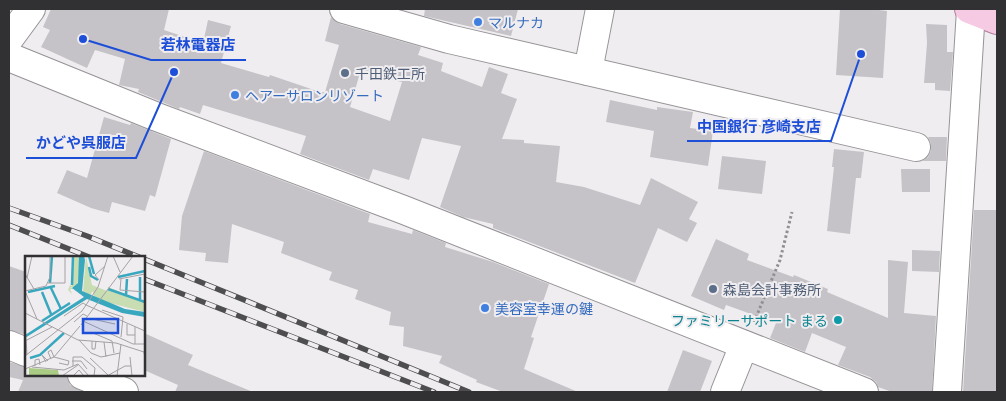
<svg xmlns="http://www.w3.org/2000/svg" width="1006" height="401" viewBox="0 0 1006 401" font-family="'PT Serif','Noto Sans JP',serif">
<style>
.building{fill:#c5c3c7;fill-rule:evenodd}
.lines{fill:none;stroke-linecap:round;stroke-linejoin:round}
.minor-casing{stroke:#969396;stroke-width:30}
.major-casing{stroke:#ae7d99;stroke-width:30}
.path{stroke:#918f91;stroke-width:3;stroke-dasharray:2.5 2.5;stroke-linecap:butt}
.minor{stroke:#fff;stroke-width:28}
.major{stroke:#f7cae3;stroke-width:28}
.rail-casing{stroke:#4e4d4f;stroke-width:5.5}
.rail{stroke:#f0edf0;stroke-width:4;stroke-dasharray:11;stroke-linecap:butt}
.shop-dot{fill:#3f7fe0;stroke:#f0edf0;stroke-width:2}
.service-dot{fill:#5c6f8a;stroke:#f0edf0;stroke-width:2}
.culture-dot{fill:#0f9aa8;stroke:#f0edf0;stroke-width:2}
.labels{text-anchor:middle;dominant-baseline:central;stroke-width:4;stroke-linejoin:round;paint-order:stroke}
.shop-label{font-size:14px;fill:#366cbe;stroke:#f0edf0;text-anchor:start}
.service-label{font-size:14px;fill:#4e5e75;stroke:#f0edf0;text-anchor:start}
.culture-label{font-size:14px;fill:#0d838f;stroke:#f0edf0;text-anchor:end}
.inset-river{fill:none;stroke:#39a8bf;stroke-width:2.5}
.inset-road{fill:none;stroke:#a4a1a4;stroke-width:1}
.view{fill:#1d4ed8;fill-opacity:0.15;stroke:#1d4ed8;stroke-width:2.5}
.inset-edge{fill:none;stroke:#313032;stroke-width:2.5}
.leader{fill:none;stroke:#1d4ed8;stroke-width:2}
.callout-dot{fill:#1d4ed8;stroke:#f0edf0;stroke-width:2}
.callout-label{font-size:15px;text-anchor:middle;font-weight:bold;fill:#1d4ed8;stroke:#f0edf0;stroke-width:4;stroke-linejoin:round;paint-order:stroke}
</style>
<rect width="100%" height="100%" fill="#f0edf0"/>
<g class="building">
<path d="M51,9H169L164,30L203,43L208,20L231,26L221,63L269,77L270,75L320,92H325L339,45L325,41L331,17L340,24L421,47L418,55L443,63L441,71L482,87L489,67L508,74L501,93L517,99L502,139L524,140V143L560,146L556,182L584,187L640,205L651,178L698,202L689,219L697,223L687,242L658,228L635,283L493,228V224L463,217L440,207L461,146L422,138L409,180L373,169L369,180L300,154L306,136L203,105L200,114L180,107L179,109L138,92L139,89L119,85L125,59L95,50L87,68L41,47L50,30L43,27ZM360,73L402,82L390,121L350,107Z"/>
<polygon points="425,9 518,9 511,36 424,16"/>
<polygon points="840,9 870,9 887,11 883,78 836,75"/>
<polygon points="926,24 947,25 947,52 953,52 950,91 935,90 935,83 924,83 927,43"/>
<polygon points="610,100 657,110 657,107 693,112 690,128 713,131 708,166 650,157 654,131 606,122"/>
<polygon points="104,117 130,125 131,123 171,139 155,197 150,195 145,211 112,202 109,213 91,208 57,193 67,170 87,178"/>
<polygon points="928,137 947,137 946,161 922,161 928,157 931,151 931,143"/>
<polygon points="834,149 864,152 861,178 856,178 850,234 827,231 834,167 832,167"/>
<polygon points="204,151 370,214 368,222 412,234 413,230 446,243 445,247 493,262 549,284 531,337 534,338 524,369 578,392 503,392 476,382 477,380 439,363 442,356 403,346 404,327 389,325 391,312 355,299 358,290 329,280 332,272 281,253 284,242 232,224 228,263 205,261 206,253 179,250 182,216"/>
<polygon points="722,156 766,161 762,194 718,189"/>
<polygon points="901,169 930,169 930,192 902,192"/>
<polygon points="974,210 997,210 997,392 963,392"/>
<polygon points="716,239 749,254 747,260 793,277 794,275 828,289 827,292 888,318 888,260 908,262 904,313 936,316 932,392 892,392 878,387 876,382 870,377 838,365 846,347 812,333 805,352 770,338 776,323 726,305 724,310 691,296"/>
<polygon points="912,250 940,251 939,272 912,271"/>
<polygon points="9,266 26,272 26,335 9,330"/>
<polygon points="144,333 193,355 188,365 253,392 175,392 178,385 144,370"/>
<polygon points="683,350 712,361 700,392 667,392"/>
<polygon points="9,362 26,367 26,375 67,375 70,385 83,392 18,392 23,380 9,377"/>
</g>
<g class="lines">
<defs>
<g id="minor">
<polyline points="344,9 449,39 916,147"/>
<polyline points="9,39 31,9"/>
<polyline points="9,57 157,117 404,210 864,392"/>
<polyline points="588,71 600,9"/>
<polyline points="9,345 26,352"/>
<polyline points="82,375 124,392"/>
<polyline points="725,392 744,345"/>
<polyline points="947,392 971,10"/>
</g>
<polyline id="major" points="969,9 997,20"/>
</defs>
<use href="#minor" class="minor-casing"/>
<use href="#major" class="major-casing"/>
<polyline class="path" points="754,322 780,260 792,212"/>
<use href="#minor" class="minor"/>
<use href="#major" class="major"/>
<defs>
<g id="rail">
<polyline points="9,208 87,236 139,257"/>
<polyline points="9,225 89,257"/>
<polyline points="144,259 469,392"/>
<polyline points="144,279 434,392"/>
</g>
</defs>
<use href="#rail" class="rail-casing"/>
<use href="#rail" class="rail"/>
</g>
<g class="shop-dot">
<circle cx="478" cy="22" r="5"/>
<circle cx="235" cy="95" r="5"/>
<circle cx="485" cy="308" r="5"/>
</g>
<g class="service-dot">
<circle cx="345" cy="73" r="5"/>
<circle cx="713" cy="289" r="5"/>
</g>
<circle class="culture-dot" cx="838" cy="320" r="5"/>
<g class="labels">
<g class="shop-label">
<text x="488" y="22">マルナカ</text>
<text x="245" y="95">ヘアーサロンリゾート</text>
<text x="495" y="308">美容室幸運の鍵</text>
</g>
<g class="service-label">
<text x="355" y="73">千田鉄工所</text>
<text x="723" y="289">森島会計事務所</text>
</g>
<g class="culture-label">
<text x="828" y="320">ファミリーサポート まる</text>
</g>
</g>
<g transform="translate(25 256)">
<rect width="120" height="120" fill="#f0edf0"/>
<path d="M48,0H54L55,9L52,31H45L51,33H45L47,38L43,34L45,29L47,30ZM61,0L67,29L82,35L83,31L120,46V56L81,46L69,40L68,35L65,39L58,36Z" fill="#c8ddb2"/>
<path d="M4,112L33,114L34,120H4Z" fill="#a9cb83"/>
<path d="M54,0H59L60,4L57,35L100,53L120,56V61L97,57L62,43L0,82V79L59,41L47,32L53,27Z" fill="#39a8bf"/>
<path class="inset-river" d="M64,0L69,18M64,11L66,20L73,24M93,21L120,15M25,27L27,0M47,29L48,0M26,32L36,53M83,33L120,46M3,36L30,30M17,36L26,58M101,39L102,23M115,44V21M17,65L45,47M5,102L15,99L39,77"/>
<path class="inset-road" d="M88,0L95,16M0,18L9,33M2,22L7,0M94,23L120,18M96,23L95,34L120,36M74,24L70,19L80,10M23,27H40V0M0,35L21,30L25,21V0M0,35L12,63M61,49L120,75M77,54L98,61L96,81M0,57L53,84L91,87L119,96L120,102M39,60L58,47L61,49M67,63L90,68M58,65L108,88H120M49,66L58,58L62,60M0,68L2,99M102,68V79H110M56,69L108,0M68,77L87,85L89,97M54,84L66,97L76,101L95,97M0,85L27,71M67,85V93H70L71,85M79,86L81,101M110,88V71M0,100L57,55L73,31L83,0M29,101L44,105L43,109L34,107M105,101L107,120M65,102L83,119M26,103L23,96L26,94L29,101M47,105H56L62,113M21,106L17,99L23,105M10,110V104L14,103L15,109M48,110V101H57L70,112L69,120M7,111L39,114L53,108L64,120M0,113L29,101L55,70M37,120L53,109M48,120L54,114L59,120M82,120L100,110H106M92,120L96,88"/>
<path class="view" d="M58,63H93V77H58Z"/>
<rect width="120" height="120" class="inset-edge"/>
</g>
<path class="leader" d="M83 39L151 60H246M861 54L831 141H687M174 72L136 158H26"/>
<g class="callout-dot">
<circle cx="83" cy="39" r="5"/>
<circle cx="861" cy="54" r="5"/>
<circle cx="174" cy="72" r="5"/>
</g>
<g class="callout-label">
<text x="198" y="50">若林電器店</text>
<text x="759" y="132">中国銀行 彦崎支店</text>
<text x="81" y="148">かどや呉服店</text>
</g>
<rect width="1006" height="401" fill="none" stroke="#313032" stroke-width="20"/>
</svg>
